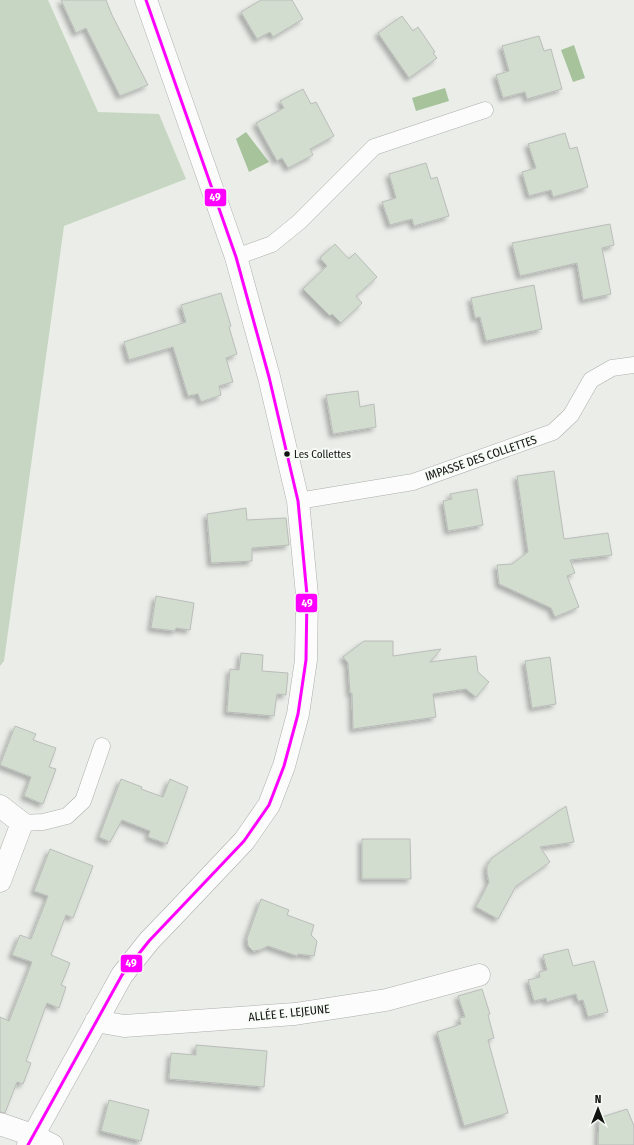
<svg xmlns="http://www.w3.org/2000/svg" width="634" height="1145" viewBox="0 0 634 1145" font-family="'Fira Sans Condensed',sans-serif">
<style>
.green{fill:#c7d6c2}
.water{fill:#a7c39c}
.building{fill:#d2dccf;stroke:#babdb9;filter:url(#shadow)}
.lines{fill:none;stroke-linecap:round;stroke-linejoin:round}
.lane-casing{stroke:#adafac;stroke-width:17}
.street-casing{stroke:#adafac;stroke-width:23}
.lane{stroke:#fcfcfc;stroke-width:16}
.street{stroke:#fcfcfc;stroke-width:22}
.bus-1-casing{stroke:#f6fcf5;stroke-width:6}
.bus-1{stroke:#f0f;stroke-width:3}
.bus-dot{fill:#111311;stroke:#f6fcf5;stroke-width:1.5}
.labels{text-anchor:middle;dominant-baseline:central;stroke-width:4;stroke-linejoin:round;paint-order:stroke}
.bus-label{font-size:11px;fill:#111311;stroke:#f6fcf5;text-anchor:start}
.street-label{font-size:12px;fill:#111311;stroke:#f6fcf5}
.line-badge{stroke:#f6fcf5;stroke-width:1.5}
.badge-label{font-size:11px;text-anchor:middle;font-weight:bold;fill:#fff}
</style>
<defs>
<filter id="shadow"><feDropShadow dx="-3.5" dy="3.5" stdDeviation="2" flood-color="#0004"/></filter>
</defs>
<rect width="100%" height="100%" fill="#eaede8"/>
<polygon class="green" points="0,0 48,0 98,112 159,114 186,179 64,226 4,661 0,666"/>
<g class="water">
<polygon points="574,45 585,78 573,82 561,50"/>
<polygon points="445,88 449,101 416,111 412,98"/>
<polygon points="246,132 269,162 249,172 236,139"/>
</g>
<g class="building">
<polygon points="61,0 106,0 112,15 148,85 120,96 86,28 76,33"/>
<polygon points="261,0 292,0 303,19 273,37 270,32 257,39 241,12"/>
<polygon points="402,16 413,31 418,27 435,52 433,53 437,58 409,78 378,33"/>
<polygon points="539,36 544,51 551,49 562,89 527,99 525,92 503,98 496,75 509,71 502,46"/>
<polygon points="303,89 311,104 316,102 334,136 310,149 313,155 288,168 282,158 277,161 256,123 284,108 280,101"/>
<polygon points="565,133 570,149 577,147 588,187 553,197 551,190 529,196 522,172 536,168 528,144"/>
<polygon points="426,163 431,179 437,177 449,216 414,226 412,219 390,225 382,202 396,198 389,174"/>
<polygon points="610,224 614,245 602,248 611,294 583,300 577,263 520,276 512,243"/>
<polygon points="335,244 349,259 355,253 377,277 356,296 362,303 341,323 332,314 330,316 303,289 327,266 320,258"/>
<polygon points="534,285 542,329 486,341 480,317 475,318 471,298"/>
<polygon points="221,293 231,326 229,327 237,354 226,358 233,382 219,386 221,395 201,402 198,394 188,396 173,347 129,360 124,342 186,322 181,305"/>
<polygon points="358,391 360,407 374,404 376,427 333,434 326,395"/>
<polygon points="554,471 564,539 608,533 612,555 570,560 575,573 567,576 579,607 555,617 551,608 499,584 497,565 512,564 528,552 517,476"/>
<polygon points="477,489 483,525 448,531 443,501 452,499 450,494"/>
<polygon points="246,508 247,520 286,518 289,545 252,548 252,561 211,563 207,514"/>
<polygon points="156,596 194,603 190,630 176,628 175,631 151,628"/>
<polygon points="364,641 393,641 393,656 441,649 430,662 476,656 478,672 489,682 476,697 466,689 433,694 436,717 353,729 352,693 350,693 348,663 343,657"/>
<polygon points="241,653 263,655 262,671 288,673 286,695 277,694 274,716 227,712 230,669 239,670"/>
<polygon points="550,657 556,704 532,708 525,661"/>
<polygon points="15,726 36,734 33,740 56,748 49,767 56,769 43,804 24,796 31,777 0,765"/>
<polygon points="121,779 142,787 141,789 163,797 170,779 188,787 167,844 148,837 150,831 122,820 110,842 99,837"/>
<polygon points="566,806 574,842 540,847 550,862 516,886 498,919 476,907 489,882 487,873 487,866 492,858"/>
<polygon points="362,839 410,839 411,879 362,879"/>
<polygon points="50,849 93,866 73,918 66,915 51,955 70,963 61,985 66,987 59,1008 47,1003 26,1061 31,1063 23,1084 17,1082 5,1113 0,1112 0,1017 9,1021 32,962 12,955 20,935 31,939 48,896 34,891"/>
<polygon points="261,899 289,910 287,915 314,925 311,935 317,941 314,956 298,954 297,956 268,946 260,950 253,951 248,946 247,938"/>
<polygon points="568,949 573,966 594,961 608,1012 588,1017 583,1000 578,1001 576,994 547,1002 546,998 534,1001 528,980 540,977 539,972 547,970 543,955"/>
<polygon points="482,989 490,1014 488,1015 494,1038 488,1040 508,1113 464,1126 437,1032 461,1024 459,1018 465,1017 458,996"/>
<polygon points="196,1045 267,1051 264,1087 169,1079 171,1053 196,1055"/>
<polygon points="109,1100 149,1110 141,1141 101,1131"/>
<polygon points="627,1109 634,1126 634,1145 598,1145 599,1118"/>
</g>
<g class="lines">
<defs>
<g id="lane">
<polyline points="236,257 272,244 299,222 374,147 485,110"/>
<polyline points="298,501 413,482 553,432 571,415 591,380 612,368 634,365"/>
<polyline points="22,823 43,822 67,816 83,801 102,746"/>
</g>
<g id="street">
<polyline points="0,806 22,823 0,881"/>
<polyline points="96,1021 124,1026 295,1014 386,1000 479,975"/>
<polyline points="0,1124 32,1135 52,1145"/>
<polyline points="28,1145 122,975 149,941 174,915 244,841 269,805 284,766 298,714 306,660 307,595 298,501 269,377 236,257 146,0"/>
</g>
</defs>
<use href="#lane" class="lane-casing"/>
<use href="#street" class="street-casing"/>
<use href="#lane" class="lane"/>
<use href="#street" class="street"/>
<defs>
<polyline id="bus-1" points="28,1145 122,975 149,941 244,841 269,805 284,766 298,714 306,660 307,595 298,501 269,377 236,257 146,0"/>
</defs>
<use href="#bus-1" class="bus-1-casing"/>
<use href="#bus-1" class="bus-1"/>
</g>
<circle class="bus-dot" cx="287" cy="454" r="3.5"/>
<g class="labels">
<g class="bus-label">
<text x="294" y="454">Les Collettes</text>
</g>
<g class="street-label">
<text transform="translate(481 458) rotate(-19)">IMPASSE DES COLLETTES</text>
<text transform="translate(289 1013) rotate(-6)">ALLÉE E. LEJEUNE</text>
</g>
</g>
<g class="line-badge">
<rect x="204" y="188" width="23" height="19" rx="4" fill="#f0f"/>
<rect x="295" y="593" width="23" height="20" rx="4" fill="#f0f"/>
<rect x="120" y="954" width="23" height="19" rx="4" fill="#f0f"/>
</g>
<g class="badge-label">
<text x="215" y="201">49</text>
<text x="307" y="607">49</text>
<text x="131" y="967">49</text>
</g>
<g transform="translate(598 1109)" stroke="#f6fcf5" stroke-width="3" paint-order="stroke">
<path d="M0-3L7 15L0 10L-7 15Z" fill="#111311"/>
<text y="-6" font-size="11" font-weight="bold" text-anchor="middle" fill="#111311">N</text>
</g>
</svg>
